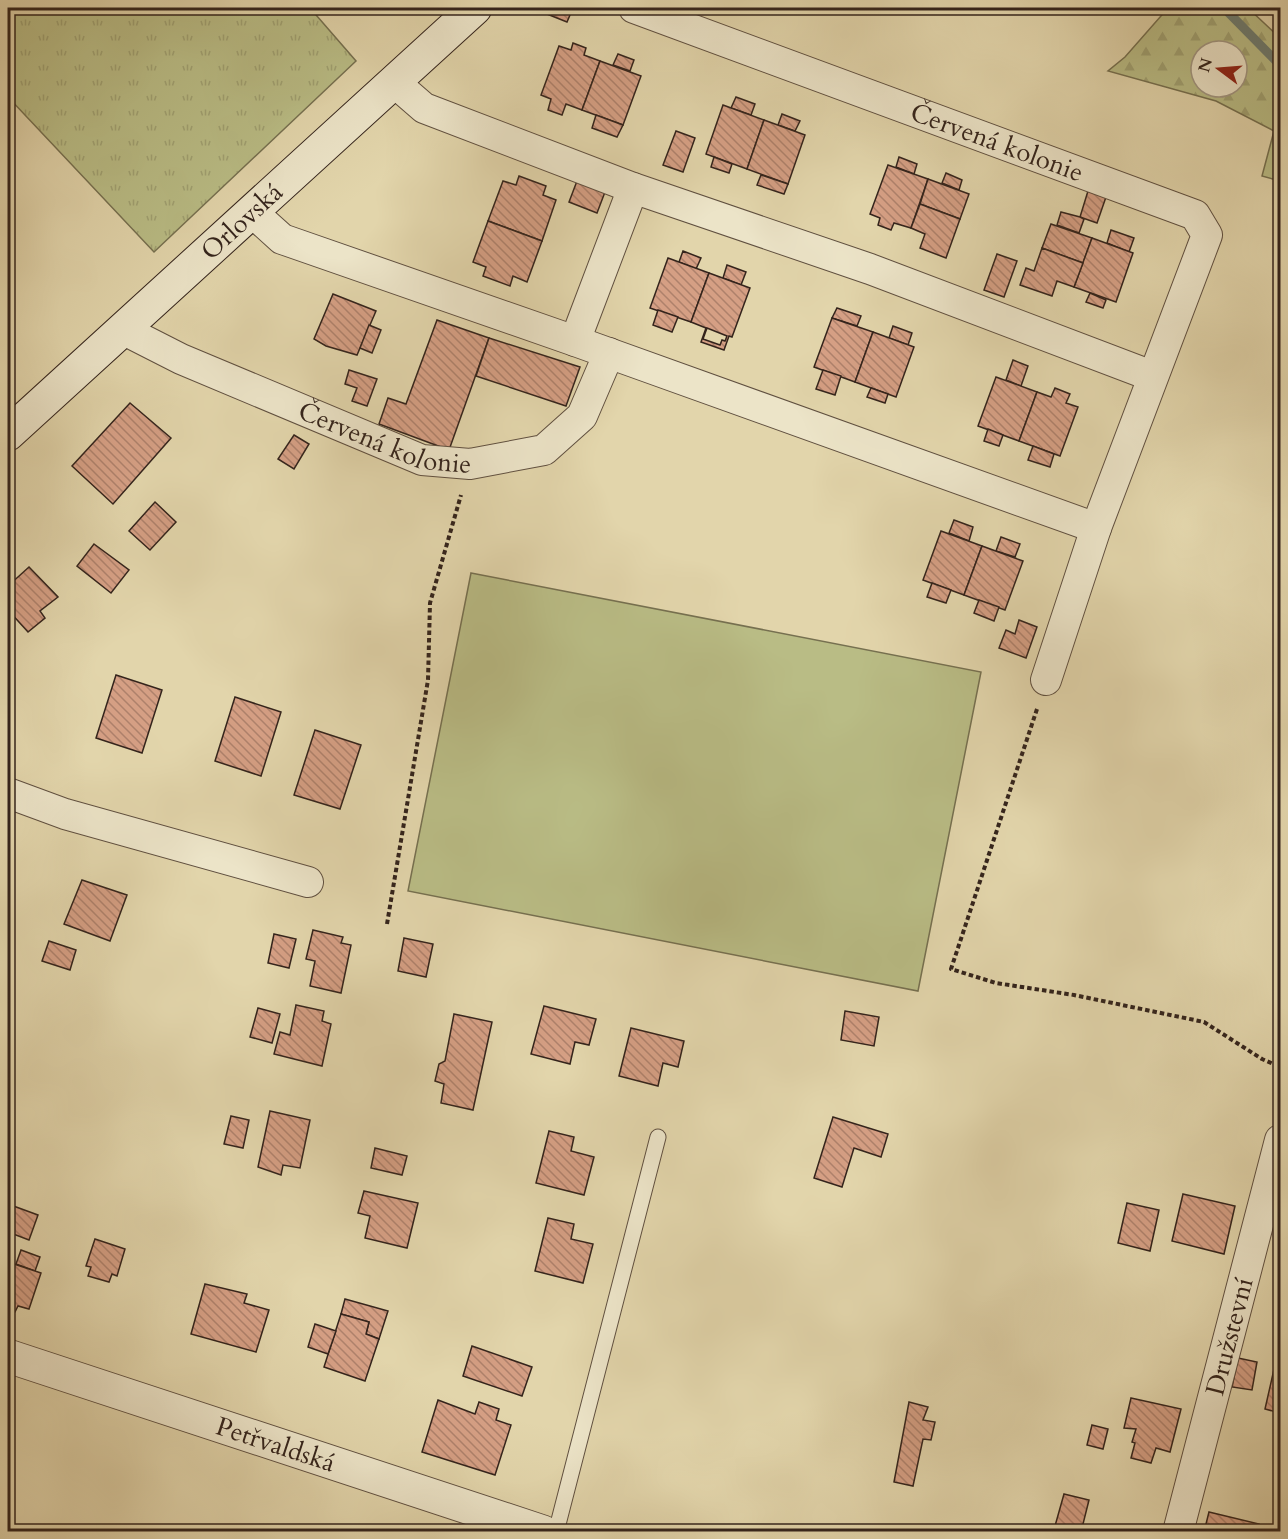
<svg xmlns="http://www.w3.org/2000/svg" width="1288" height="1539" viewBox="0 0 1288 1539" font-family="Cardo,serif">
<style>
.grass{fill:url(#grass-tufts);stroke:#767050;stroke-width:1.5}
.forest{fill:url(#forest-firs);stroke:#767050;stroke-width:1.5;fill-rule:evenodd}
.pitch{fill:#b9bc85;stroke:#767050;stroke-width:1.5}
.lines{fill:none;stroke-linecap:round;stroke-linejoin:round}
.stream{stroke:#6e7d72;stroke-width:9}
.building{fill:url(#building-back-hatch);stroke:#34241c;stroke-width:1.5;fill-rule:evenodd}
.service-casing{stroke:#605040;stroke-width:17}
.minor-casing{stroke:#605040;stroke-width:32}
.tertiary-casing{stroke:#605040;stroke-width:35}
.secondary-casing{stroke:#34241c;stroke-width:35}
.path{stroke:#34241c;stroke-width:4;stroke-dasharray:4.5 3;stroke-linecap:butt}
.service{stroke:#ece4c8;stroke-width:15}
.minor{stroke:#ece4c8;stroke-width:30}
.tertiary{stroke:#ece4c8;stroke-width:33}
.secondary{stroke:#ece4c8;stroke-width:33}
.labels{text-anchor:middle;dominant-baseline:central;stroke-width:4.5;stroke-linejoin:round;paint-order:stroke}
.street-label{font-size:26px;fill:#34241c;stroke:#ece4c8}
</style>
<defs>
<pattern id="grass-tufts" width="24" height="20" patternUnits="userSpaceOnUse" patternTransform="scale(1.5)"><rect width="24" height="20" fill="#b9bc85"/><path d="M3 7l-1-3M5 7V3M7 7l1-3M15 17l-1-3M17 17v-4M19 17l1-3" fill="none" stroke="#a0a172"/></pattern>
<pattern id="forest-firs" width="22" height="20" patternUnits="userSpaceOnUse" patternTransform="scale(1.5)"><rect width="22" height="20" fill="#b9bc85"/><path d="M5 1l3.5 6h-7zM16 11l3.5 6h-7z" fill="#a0a172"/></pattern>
<pattern id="building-back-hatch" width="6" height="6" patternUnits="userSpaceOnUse" patternTransform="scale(1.5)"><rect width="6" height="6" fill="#d59f84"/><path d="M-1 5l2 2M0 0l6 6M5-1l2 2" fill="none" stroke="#ae816b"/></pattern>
</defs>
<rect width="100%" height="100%" fill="#e2d5ab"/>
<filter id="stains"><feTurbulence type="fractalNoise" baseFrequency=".00333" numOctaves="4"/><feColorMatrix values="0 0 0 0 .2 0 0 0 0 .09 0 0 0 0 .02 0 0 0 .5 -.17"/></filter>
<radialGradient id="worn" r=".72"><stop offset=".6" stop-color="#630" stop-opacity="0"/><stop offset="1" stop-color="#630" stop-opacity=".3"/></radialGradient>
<polygon class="grass" points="8,8 310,8 356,61 154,252 8,97"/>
<path class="forest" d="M1168,8H1248L1280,38V181L1262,176L1274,131L1216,101L1108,71L1125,57ZM1201,51H1237V87H1201Z"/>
<polygon class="pitch" points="471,573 981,672 918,991 408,891"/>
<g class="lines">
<polyline class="stream" points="1224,8 1280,65"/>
</g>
<g class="building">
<polygon points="538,8 573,8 567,22 537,10"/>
<polygon points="573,43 586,48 584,55 600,61 582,110 566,104 562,115 548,110 551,99 541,95 559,46 571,50"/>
<polygon points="618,54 634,60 630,71 613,65"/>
<polygon points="600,61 641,76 623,125 582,110"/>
<polygon points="736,97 755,104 751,115 731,108"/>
<polygon points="723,105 764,120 747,169 706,154"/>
<polygon points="782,114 800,121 795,131 778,125"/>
<polygon points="596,115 623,125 617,137 592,128"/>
<polygon points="764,120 805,135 788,184 747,169"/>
<polygon points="676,131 695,138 683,172 663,165"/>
<polygon points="714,157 732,164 729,173 711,167"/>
<polygon points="899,157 917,164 914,174 896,167"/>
<polygon points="888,165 928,179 911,228 894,223 891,230 878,225 880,218 870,214"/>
<polygon points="946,173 962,180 959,190 942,183"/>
<polygon points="761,175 788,184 784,194 757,185"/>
<polygon points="519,176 546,186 543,195 556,200 542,241 488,221 503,181 516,185"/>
<polygon points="928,179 969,194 960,219 920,204"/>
<polygon points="577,181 605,192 597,213 569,202"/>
<polygon points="1088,191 1106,197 1097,223 1080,217"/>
<polygon points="920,204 960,219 946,258 920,248 925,234 911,228"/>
<polygon points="1061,212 1080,217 1084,219 1079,233 1057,225"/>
<polygon points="488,221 542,241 527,282 513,276 510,286 483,276 486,267 473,262"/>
<polygon points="1051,224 1092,238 1083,263 1042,248"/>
<polygon points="1111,230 1134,238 1129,252 1107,243"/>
<polygon points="1092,238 1133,253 1116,302 1074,287"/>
<polygon points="1042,248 1083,263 1074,287 1057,281 1052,296 1020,285 1026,268 1034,271"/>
<polygon points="683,251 701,258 696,269 679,262"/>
<polygon points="997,254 1017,261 1004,297 984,290"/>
<polygon points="668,258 709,273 691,322 650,308"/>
<polygon points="727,265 746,272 741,285 723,278"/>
<path d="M709,273L750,288L732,337L729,336L724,350L701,342L706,328L691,322ZM707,328L727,336L725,341L722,340L720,345L703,339Z"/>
<polygon points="1090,293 1106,300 1103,308 1086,302"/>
<polygon points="333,294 376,311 357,355 326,346 314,339"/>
<polygon points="837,308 861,316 857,326 832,318"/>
<polygon points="658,310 678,317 672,332 653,325"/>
<polygon points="832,318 873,332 855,382 814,367"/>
<polygon points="437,320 489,338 449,450 379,424 388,398 406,404"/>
<polygon points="369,325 381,330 372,353 360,348"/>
<polygon points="893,326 912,333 908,345 889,338"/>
<polygon points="873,332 914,347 896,397 855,382"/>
<polygon points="489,338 580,367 566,406 476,376"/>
<polygon points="1013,360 1028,366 1021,386 1006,380"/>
<polygon points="349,370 377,379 367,406 352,401 357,388 345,384"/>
<polygon points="823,370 841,376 835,395 816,389"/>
<polygon points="996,377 1037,392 1019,441 978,426"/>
<polygon points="871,388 888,394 885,403 867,397"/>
<polygon points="1055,388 1070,394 1066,403 1078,407 1060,456 1019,441 1037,392 1051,397"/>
<polygon points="130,403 171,438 113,504 72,466"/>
<polygon points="988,429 1003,435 999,446 984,441"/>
<polygon points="294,435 309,444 294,469 278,459"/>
<polygon points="1033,446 1054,454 1050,467 1028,460"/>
<polygon points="155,502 176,522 150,550 129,531"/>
<polygon points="954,520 973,527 969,541 949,533"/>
<polygon points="941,531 982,546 964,595 923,580"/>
<polygon points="1001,537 1020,544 1015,557 996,551"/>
<polygon points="94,544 129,570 111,593 77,566"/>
<polygon points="982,546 1023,561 1005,610 964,595"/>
<polygon points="29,567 58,597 40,611 45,618 28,632 8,610 8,586"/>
<polygon points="932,583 951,590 946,603 927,597"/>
<polygon points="979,600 999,607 994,621 974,613"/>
<polygon points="1019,620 1037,627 1026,658 999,648 1006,630 1015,634"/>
<polygon points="116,675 162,690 142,753 96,738"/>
<polygon points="235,697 281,712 261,776 215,761"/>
<polygon points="315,730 361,745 340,809 294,795"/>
<polygon points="82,880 127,895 110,941 64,924"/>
<polygon points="313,930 343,937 341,943 351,945 341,993 310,986 315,961 306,959"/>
<polygon points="274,934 296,939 289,968 268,963"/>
<polygon points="404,938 433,944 426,977 398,971"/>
<polygon points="49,941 76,950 70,970 42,961"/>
<polygon points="296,1005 324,1011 322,1021 331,1024 322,1066 274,1054 280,1032 290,1035"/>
<polygon points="544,1006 596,1019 589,1045 575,1042 570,1064 531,1054"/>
<polygon points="258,1008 280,1014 272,1043 250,1037"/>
<polygon points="845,1011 879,1017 874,1046 841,1040"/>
<polygon points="454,1014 492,1022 473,1110 441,1103 444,1084 435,1081 439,1064 445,1061"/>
<polygon points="631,1028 684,1041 678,1067 663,1063 658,1086 619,1076"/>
<polygon points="270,1111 310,1120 300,1168 283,1165 281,1175 258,1167"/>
<polygon points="231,1116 249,1120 243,1148 224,1144"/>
<polygon points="833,1117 888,1134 881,1157 854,1148 842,1187 814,1178"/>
<polygon points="549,1131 574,1137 571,1151 594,1157 584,1195 536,1183"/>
<polygon points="375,1148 407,1156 402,1175 371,1168"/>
<polygon points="364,1191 418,1203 407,1248 365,1238 370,1216 358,1213"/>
<polygon points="1183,1194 1235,1206 1224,1254 1172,1241"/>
<polygon points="1127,1203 1159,1210 1150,1251 1118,1243"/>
<polygon points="8,1204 38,1215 29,1240 8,1232"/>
<polygon points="548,1218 574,1224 571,1239 593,1244 583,1283 535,1271"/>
<polygon points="95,1239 125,1249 117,1276 112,1274 109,1282 88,1276 91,1267 86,1266"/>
<polygon points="21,1250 40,1257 35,1271 16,1264"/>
<polygon points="8,1262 41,1273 29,1309 18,1306 15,1312 8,1311"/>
<polygon points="205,1284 247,1294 244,1303 269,1310 256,1352 191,1334"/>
<polygon points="345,1299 388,1311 379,1339 366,1334 369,1322 341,1314"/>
<polygon points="341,1314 369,1322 366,1334 379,1339 365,1381 324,1367"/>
<polygon points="315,1324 336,1331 328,1354 308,1347"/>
<polygon points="472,1346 532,1367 522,1396 463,1376"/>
<polygon points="1277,1356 1280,1356 1280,1413 1265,1409"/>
<polygon points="1238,1358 1257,1362 1252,1390 1232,1387"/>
<polygon points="1131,1398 1181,1409 1170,1452 1156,1448 1151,1463 1131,1458 1135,1443 1132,1442 1136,1429 1124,1428"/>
<polygon points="438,1400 475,1414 479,1402 499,1409 496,1420 511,1425 495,1475 422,1452"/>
<polygon points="909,1402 928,1407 923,1420 935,1422 931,1440 923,1439 913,1486 894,1482"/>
<polygon points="1092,1425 1108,1429 1103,1449 1087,1445"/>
<polygon points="1064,1494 1089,1500 1081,1532 1055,1526"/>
<polygon points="1209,1512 1259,1524 1257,1532 1204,1532"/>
</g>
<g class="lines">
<defs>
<polyline id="service" points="556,1532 658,1137"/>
<g id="minor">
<path id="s1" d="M634,8L1195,215L1207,235L1096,528L1046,680"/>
<polyline points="394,82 424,108 633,188 870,269 1152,376"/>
<polyline points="252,212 282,239 575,341 1096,528"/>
<path id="s2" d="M122,329L181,359L422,460L470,464L544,450L582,416L609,353"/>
<polyline points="575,341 633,188"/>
<polyline points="8,793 65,814 308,882"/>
<path id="s3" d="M1178,1532L1280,1140"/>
</g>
<g id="tertiary">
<path id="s4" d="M8,1356L543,1532"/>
</g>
<g id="secondary">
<path id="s5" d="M8,434L475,8"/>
</g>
</defs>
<use href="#service" class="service-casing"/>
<use href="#minor" class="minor-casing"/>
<use href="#tertiary" class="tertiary-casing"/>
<use href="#secondary" class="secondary-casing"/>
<g class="path">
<polyline points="1037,709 951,969 996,983 1074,995 1204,1022 1262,1059 1280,1067"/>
<polyline points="387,924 428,680 430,603 461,495"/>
</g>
<use href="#service" class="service"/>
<use href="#minor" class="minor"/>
<use href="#tertiary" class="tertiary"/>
<use href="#secondary" class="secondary"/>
</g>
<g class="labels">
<g class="street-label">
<text stroke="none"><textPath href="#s1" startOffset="387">Červená kolonie</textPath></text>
<text stroke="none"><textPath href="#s5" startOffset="316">Orlovská</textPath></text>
<text stroke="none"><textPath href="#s2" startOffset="286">Červená kolonie</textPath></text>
<text stroke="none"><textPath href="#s3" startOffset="202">Družstevní</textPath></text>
<text stroke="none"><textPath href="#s4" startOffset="282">Petřvaldská</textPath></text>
</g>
</g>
<rect width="1288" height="1539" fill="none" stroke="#e2d5ab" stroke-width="30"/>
<rect x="9" y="9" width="1270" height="1521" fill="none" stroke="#34241c" stroke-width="3"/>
<rect x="15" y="15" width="1258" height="1509" fill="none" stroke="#34241c" stroke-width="1.5"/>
<g transform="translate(1219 69) rotate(286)"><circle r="28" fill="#ece4c8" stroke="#a29783" stroke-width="1.5"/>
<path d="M0-4.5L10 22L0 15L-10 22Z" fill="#8f2418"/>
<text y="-9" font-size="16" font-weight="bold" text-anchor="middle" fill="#34241c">N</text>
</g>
<rect width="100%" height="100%" filter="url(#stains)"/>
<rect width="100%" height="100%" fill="url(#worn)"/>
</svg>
